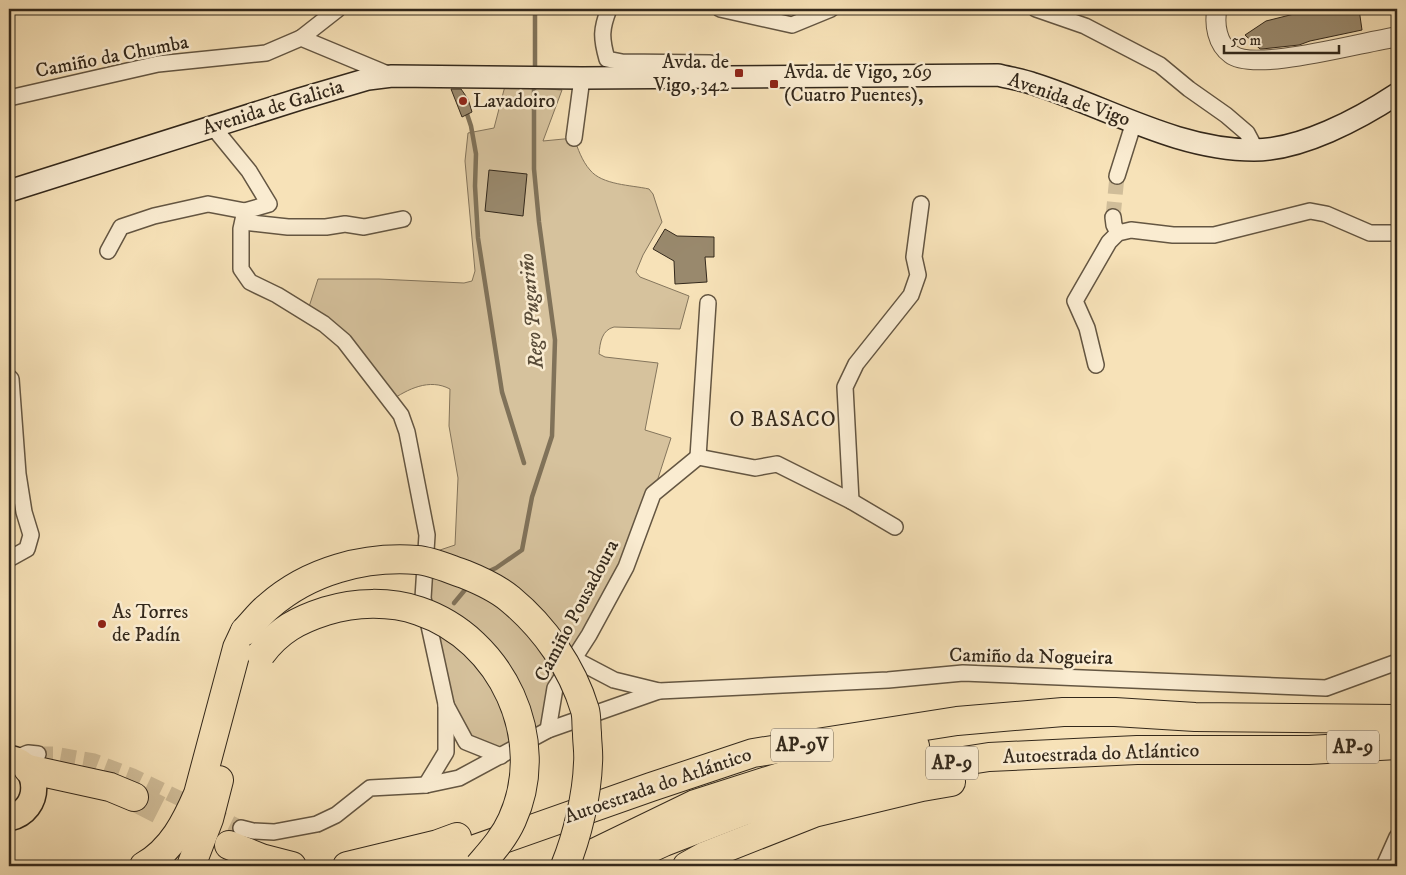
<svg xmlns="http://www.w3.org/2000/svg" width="1406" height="875" viewBox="0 0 1406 875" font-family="'IM FELL DW Pica',serif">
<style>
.green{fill:#d6c29d;stroke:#84755c}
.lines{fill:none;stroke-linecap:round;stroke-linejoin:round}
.stream{stroke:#807259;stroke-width:4.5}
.building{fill:#99896d;stroke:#33281b}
.minor-tunnel{stroke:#d0bd99;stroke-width:15;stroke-dasharray:15 8;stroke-linecap:butt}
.motorway-tunnel{stroke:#d0bd99;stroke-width:28;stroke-dasharray:28 14;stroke-linecap:butt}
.minor-casing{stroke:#645642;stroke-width:18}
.tertiary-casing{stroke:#645642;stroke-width:21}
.secondary-casing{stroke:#33281b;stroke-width:24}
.trunk-casing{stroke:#33281b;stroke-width:28}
.motorway-casing{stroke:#33281b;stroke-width:30}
.minor{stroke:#faecd1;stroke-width:15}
.tertiary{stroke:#faecd1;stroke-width:19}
.secondary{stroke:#faecd1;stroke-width:21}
.trunk{stroke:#f7e2b8;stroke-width:25}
.motorway{stroke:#f7e2b8;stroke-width:28}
.motorway-bridge-casing{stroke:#33281b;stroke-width:30;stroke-linecap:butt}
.motorway-bridge{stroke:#f7e2b8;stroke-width:28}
.poi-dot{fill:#8f2418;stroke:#faecd1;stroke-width:2}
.labels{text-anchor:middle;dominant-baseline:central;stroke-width:5;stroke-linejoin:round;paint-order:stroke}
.shield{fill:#faecd1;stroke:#6f6352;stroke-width:1}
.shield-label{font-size:19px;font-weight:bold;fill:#33281b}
.street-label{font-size:20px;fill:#33281b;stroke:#faecd1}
.poi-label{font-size:20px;fill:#33281b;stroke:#faecd1;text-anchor:start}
.water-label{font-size:21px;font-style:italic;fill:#5a4d3a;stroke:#faecd1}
.neighbourhood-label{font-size:21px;letter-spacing:1px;fill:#33281b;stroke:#faecd1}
</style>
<rect width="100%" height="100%" fill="#f7e2b8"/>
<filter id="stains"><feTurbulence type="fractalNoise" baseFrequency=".004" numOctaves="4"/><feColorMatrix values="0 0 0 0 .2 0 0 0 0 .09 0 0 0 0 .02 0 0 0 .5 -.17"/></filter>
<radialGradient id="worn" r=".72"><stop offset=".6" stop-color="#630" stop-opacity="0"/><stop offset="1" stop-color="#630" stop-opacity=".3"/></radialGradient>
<path class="green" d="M505,86L562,90L543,141L574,138C578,149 582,161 590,170C602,185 631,185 649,189L653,194L662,222L643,255L636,272L640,277L689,296L680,329L614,327C602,330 600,342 599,354L605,357L658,363L645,430L671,438L653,494L626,567L555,688L548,730L501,756L466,742L445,702L423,598L425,555L455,545L458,478L449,426L450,389C429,378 408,389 390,401L344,341L307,313L318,279H379L464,283L472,281L475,271L465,161L468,133L494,128Z"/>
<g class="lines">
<g class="stream">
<polyline points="535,72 535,9"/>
<polyline points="467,114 471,126 476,154 475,186 478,238 502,392 524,463"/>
<polyline points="485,573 496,568 522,550 532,497 552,436 555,340 539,222 534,169 534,82"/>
<polyline points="454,603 469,585"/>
</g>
</g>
<g class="building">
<polygon points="1302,9 1359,9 1362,30 1310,41 1299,45 1262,49 1260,49 1245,35 1266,21 1302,12"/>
<polygon points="451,89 461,89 468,99 472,112 462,117"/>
<polygon points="489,170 527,174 523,216 485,211"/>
<polygon points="665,229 677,236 714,237 714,257 705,257 707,282 675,284 674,261 653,249"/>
</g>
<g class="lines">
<g class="minor-tunnel">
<polyline points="1113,217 1117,176"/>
<polyline points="38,754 54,754 94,761 133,776 241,828"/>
</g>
<polyline class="motorway-tunnel" points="134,797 205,833"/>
<defs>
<g id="minor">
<path d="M609,9C601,29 601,38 607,59L622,62L710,63L721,76"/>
<polyline points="720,9 792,25 831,9"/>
<polyline points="1036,9 1085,26 1160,65 1189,89 1226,115 1247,133 1256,150"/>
<polyline points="301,38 338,9"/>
<polyline points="9,98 158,64 266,53 301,38 390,75"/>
<polyline points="213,127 249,171 269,204 245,211 241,229 241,269 250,282 277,295 324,324 344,341 401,415 407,432 427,535 423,598 446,704 446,752 426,785"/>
<polyline points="574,138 582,78"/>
<polyline points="1117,176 1134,122"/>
<polyline points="1113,217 1114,225 1118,233"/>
<polyline points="243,222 288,227 326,227 345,224 364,227 403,219"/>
<polyline points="108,251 121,227 154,216 208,204 245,211"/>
<polyline points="1096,365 1087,328 1075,301 1109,242 1118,233 1131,230 1173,235 1214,235 1310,211 1326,214 1370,233 1397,233"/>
<polyline points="9,377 11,379 18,474 24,512 31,535 27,549 9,559"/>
<polyline points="698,457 708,303"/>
<polyline points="851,501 845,387 856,364 911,295 918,275 914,257 921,204"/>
<polyline points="574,659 614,680 659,691"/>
<polyline points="446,705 466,742 501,756"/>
<polyline points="548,730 555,688 589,635 626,567 653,494 698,457 755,468 777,464 851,501 895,527"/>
<polyline points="13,759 28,753 38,754"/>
<polyline points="241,828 253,831 274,832 317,824 336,815 370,788 426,785 459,778 548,730 659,691 888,680 963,673 1326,688 1397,662"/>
<polyline points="1384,866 1397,837"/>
</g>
<path id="tertiary" d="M1217,9C1214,24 1217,44 1231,54C1254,73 1365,41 1397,37"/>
<path id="secondary" d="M9,191L300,99L368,79L392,76L582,78L998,75C1010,78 1023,80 1034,84C1107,107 1177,150 1254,150C1301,150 1359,119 1397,94"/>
<path id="trunk" d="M9,758C42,764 42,811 9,818"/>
<g id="motorway">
<polyline points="28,769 110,787 134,797"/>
<polyline points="229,845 261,858 292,866"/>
<path d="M144,866C172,850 186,822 198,794L237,648L245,631"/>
<polyline points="191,866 209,819 219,780"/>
<polyline points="347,866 438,844 457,837"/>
<polyline points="427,866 651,787 753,753 957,721 1063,712 1115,712 1195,717 1397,719"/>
<polyline points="567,866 695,804 783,776 890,750 915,746"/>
<polyline points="612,866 664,842 744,811 861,777 989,757 1137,750 1309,750 1397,745"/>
<polyline points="687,866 705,856 814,813 922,787 951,782"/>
</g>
</defs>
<use href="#minor" class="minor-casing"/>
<use href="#tertiary" class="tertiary-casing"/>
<use href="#secondary" class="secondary-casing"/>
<use href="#trunk" class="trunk-casing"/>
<use href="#motorway" class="motorway-casing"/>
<use href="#minor" class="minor"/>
<use href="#tertiary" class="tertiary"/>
<use href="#secondary" class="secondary"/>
<use href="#trunk" class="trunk"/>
<use href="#motorway" class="motorway"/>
<defs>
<g id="motorway-bridge">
<path d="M245,631C253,623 260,613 269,606C309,571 364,556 417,560C432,561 449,569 464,574C479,580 497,588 510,599C545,628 572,667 585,710C587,717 586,726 587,733C587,743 589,753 588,763C587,795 577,837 565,866"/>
<path d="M261,654C279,630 298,620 326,611C355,602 390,601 419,611C502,639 549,739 512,820C504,838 491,852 479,866"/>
</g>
</defs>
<use href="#motorway-bridge" class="motorway-bridge-casing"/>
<use href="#motorway-bridge" class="motorway-bridge"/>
</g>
<g class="poi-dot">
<rect x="734" y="68" width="10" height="10" rx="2.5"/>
<rect x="769" y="79" width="10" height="10" rx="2.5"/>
<circle cx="463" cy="101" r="5"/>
<circle cx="102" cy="624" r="5"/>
</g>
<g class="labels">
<g class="shield">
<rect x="771" y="728.5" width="62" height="33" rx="4"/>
<rect x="1327" y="730.5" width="52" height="33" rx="4"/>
<rect x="926" y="746.5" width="52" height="33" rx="4"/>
</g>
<g class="shield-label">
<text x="802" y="745">AP-9V</text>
<text x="1353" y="747">AP-9</text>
<text x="952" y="763">AP-9</text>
</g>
<g class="street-label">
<text transform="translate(112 57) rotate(-11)">Camiño da Chumba</text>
<text transform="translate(1069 100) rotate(19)">Avenida de Vigo</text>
<text transform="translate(273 108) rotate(-17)">Avenida de Galicia</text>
<text transform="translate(577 611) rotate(-62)">Camiño Pousadoura</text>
<text transform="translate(1031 657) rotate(1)">Camiño da Nogueira</text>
<text transform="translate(1101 754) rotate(-2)">Autoestrada do Atlántico</text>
<text transform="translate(658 786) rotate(-19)">Autoestrada do Atlántico</text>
</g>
<g class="poi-label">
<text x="729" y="62" text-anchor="end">Avda. de<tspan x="729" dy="23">Vigo, 342</tspan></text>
<text x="784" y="72">Avda. de Vigo, 269<tspan x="784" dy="23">(Cuatro Puentes),</tspan></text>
<text x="473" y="101">Lavadoiro</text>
<text x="112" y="612">As Torres<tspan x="112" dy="23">de Padín</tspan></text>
</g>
<g class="water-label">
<text transform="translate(532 311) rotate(-95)">Rego Pugariño</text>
</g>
<g class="neighbourhood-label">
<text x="783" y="420">O BASACO</text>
</g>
</g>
<rect width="1406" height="875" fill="none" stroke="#f7e2b8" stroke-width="30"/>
<rect x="10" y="10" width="1386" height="855" fill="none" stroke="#33281b" stroke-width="2.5"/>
<rect x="15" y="15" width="1376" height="845" fill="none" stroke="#33281b"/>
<path d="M1224 45v8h115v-8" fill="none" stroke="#33281b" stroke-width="2.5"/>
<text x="1231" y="45" font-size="15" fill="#33281b" stroke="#faecd1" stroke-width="4" paint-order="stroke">50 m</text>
<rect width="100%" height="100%" filter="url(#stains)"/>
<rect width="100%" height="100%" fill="url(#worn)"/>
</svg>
